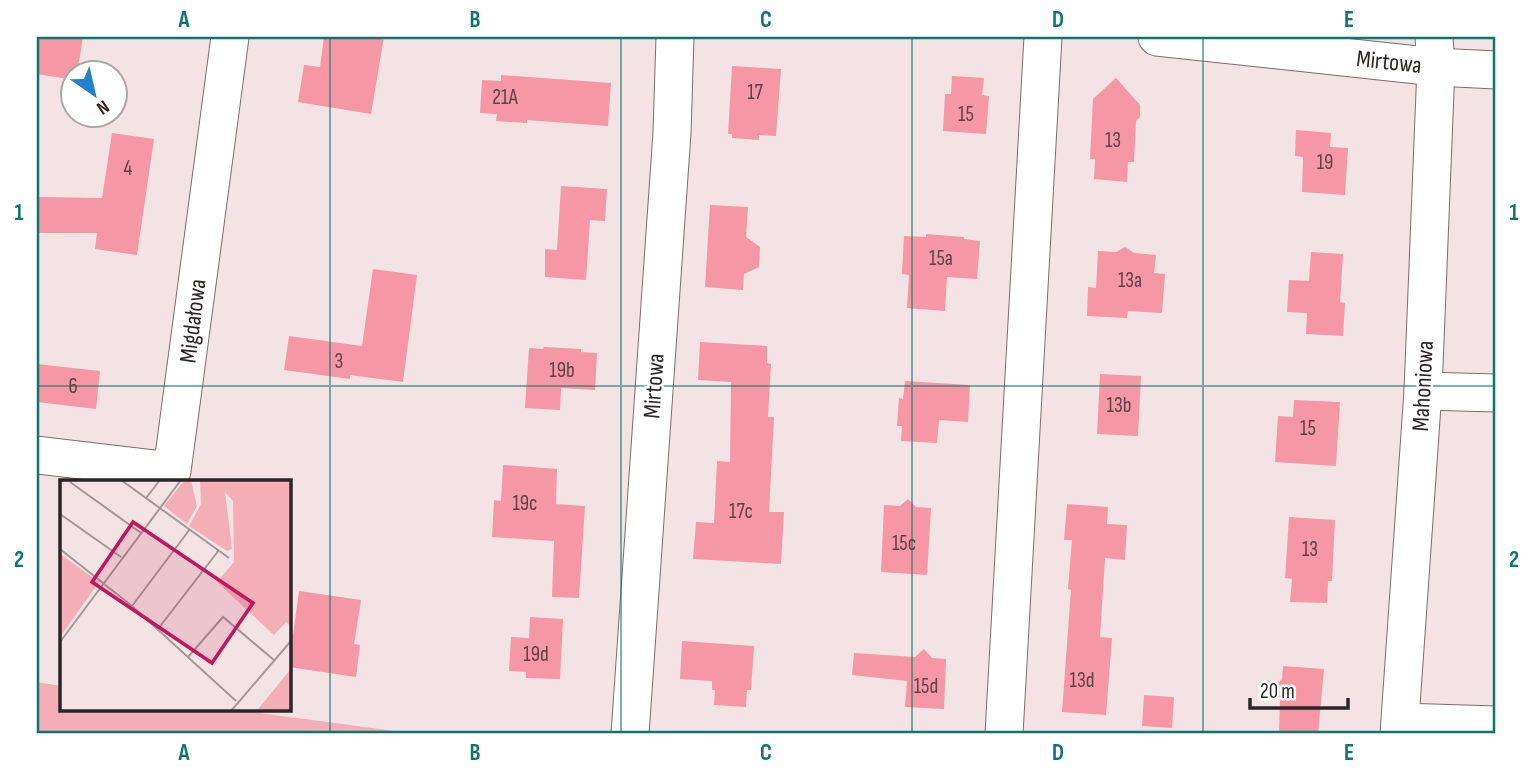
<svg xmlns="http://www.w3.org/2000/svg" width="1533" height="771" viewBox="0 0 1533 771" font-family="'Sofia Sans Condensed',sans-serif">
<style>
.green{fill:#f3aeb7}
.building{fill:#f697a6}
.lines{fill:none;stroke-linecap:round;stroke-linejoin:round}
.minor-casing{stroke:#7b6c6d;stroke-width:39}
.minor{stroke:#fff;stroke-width:37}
.grid{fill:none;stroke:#0f766e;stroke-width:2;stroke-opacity:0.55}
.labels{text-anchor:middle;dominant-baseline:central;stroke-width:5;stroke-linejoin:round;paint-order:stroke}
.number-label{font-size:21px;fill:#5e4245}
.street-label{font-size:24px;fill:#2b2525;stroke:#fff}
.inset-road{fill:none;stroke:#a49798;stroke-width:2}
.view{fill:#c2185b;fill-opacity:0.15;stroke:#c2185b;stroke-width:3.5}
.inset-edge{fill:none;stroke:#2b2525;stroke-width:3.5}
.neatline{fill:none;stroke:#0f766e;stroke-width:2.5}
.grid-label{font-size:23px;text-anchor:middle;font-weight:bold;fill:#0f766e}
</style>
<rect width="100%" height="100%" fill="#f4e3e5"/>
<polygon class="green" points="37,682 61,686 61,710 238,710 417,734 37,734"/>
<g class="building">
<polygon points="37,37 83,37 77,74 74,74 74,80 37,74"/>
<polygon points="324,37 384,37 371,114 298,102 304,65 320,67"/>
<polygon points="732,66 781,69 776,136 759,135 759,140 732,138 732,134 728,134"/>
<polygon points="501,75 611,83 608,126 527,120 527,123 496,121 497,114 480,113 482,80 501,81"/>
<polygon points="952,76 984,78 982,95 989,96 986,134 943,131 945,94 951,94"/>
<polygon points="1116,78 1140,105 1140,117 1136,121 1134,162 1128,162 1127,182 1094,179 1095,159 1090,159 1093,99"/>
<polygon points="1296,130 1331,133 1330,147 1348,148 1345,195 1302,192 1303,157 1295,156"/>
<polygon points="112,133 154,139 137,255 95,249 97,233 39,233 39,197 102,198"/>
<polygon points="561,186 607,189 605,221 590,220 586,280 545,277 545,249 557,250"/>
<polygon points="710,205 748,207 746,237 760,247 759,267 744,274 743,290 705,287"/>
<polygon points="926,234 964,237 964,239 980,241 977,279 947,277 945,311 907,308 909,275 902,274 904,236 926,237"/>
<polygon points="1125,247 1134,253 1156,255 1154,273 1165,274 1162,313 1128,311 1127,318 1087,316 1088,287 1096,288 1098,251 1116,252"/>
<polygon points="1311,252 1343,254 1340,302 1345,303 1343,336 1306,334 1307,313 1287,312 1289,280 1309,281"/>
<polygon points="373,269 417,275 403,382 350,375 350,379 284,370 289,336 362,346"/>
<polygon points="700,342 767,346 767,363 771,364 768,417 774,417 769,512 784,512 781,564 693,559 696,522 714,523 717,461 730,462 731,382 698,380"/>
<polygon points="544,347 581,349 581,352 597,353 595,390 561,388 560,410 525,408 529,348 543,349"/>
<polygon points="37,364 100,371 96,409 37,402"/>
<polygon points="1100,374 1141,376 1138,436 1097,434"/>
<polygon points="905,381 970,385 968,422 939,420 937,443 901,441 902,426 897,426 899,398 903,399"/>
<polygon points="1294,400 1340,402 1336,466 1275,462 1278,416 1293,417"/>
<polygon points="503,465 557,469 556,504 585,506 579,598 552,597 554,541 492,537 494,500 501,501"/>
<polygon points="908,499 916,507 931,508 927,575 881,572 884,505 900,506"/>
<polygon points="1067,504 1108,507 1107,524 1127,525 1125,560 1105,558 1100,637 1112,638 1106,715 1062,712 1071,590 1068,589 1072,540 1064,540"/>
<polygon points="1289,517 1335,520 1332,581 1328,581 1327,603 1290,602 1292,579 1285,578"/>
<polygon points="299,591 361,600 354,644 360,645 356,677 289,667 289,634 293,635"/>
<polygon points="530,617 563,619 560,679 526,678 526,672 509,671 511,637 529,638"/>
<polygon points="682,641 754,646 751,690 747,690 746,707 714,705 715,690 712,690 712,681 680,679"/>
<polygon points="924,649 932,658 946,659 944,709 905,707 907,681 852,675 854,653 915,657"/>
<polygon points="1283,666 1324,669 1318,734 1279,733 1280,698 1277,694 1278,683 1282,679"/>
<polygon points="1144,695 1174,697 1172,728 1142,726"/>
</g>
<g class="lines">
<defs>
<g id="minor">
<polyline points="1157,37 1436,67 1496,70"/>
<polyline points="1423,391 1496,393"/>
<polyline points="37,455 172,471 230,37"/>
<polyline points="1400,722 1496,725"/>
<polyline points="630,734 672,133 675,37"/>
<polyline points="1004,734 1043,37"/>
<polyline points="1399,734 1423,391 1436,67 1434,37"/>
</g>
</defs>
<use href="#minor" class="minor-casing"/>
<use href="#minor" class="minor"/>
</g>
<path class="grid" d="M330,37V734M621,37V734M912,37V734M1203,37V734M37,386H1496"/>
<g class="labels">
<g class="number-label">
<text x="755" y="92">17</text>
<text x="505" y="97">21A</text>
<text x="966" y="114">15</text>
<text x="1113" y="140">13</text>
<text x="1325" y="162">19</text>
<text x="128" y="168">4</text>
<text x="941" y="258">15a</text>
<text x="1130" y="280">13a</text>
<text x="339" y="361">3</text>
<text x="562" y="370">19b</text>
<text x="73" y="386">6</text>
<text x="1119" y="405">13b</text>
<text x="1308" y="428">15</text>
<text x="525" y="503">19c</text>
<text x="741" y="511">17c</text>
<text x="904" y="543">15c</text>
<text x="1310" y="549">13</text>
<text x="536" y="654">19d</text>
<text x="1082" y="680">13d</text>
<text x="926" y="686">15d</text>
</g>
<g class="street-label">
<text transform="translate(1389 62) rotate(6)">Mirtowa</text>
<text transform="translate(193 321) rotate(-83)">Migdałowa</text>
<text transform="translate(654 386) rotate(-86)">Mirtowa</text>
<text transform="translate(1423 386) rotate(-87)">Mahoniowa</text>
</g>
</g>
<g transform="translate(60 480)">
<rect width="231" height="231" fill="#f4e3e5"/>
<path d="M131,0L137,26L127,44L104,26L123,2ZM140,0H231V146L226,142L214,155L157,102L174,82L173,21L165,12L172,69L167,71L129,46L141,24ZM0,74L39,102L0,157ZM231,189V231L198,229Z" fill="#f3aeb7"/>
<path class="inset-road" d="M61,0L169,78M10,2L81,53M86,18L100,0M0,34L61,77M0,69L72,126L176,221M72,126L130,49M98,149L159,70M0,162L121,0M128,177L163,137L214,180M171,231L231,161"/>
<path class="view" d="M73,42L193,123L152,183L32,102Z"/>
<rect width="231" height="231" class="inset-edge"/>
</g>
<rect width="1533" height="771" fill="none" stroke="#ffffff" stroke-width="77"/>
<g transform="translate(94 94) rotate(146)"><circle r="33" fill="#ffffff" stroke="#aaa8a8" stroke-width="2"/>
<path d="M0-5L12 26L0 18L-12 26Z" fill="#2282ce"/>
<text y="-10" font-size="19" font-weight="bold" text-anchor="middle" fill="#2b2525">N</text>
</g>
<path d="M1250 698v10h98v-10" fill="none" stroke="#2b2525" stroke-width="3.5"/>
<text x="1260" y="698" font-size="21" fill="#2b2525" stroke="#ffffff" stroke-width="5" paint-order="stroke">20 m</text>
<rect x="38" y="38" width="1456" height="694" class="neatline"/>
<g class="grid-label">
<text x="184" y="27">A</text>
<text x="475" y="27">B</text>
<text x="766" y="27">C</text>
<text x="1058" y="27">D</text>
<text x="1349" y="27">E</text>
<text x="19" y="220">1</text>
<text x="1514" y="220">1</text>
<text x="19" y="567">2</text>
<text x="1514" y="567">2</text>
<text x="184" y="760">A</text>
<text x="475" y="760">B</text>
<text x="766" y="760">C</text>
<text x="1058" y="760">D</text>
<text x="1349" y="760">E</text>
</g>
</svg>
